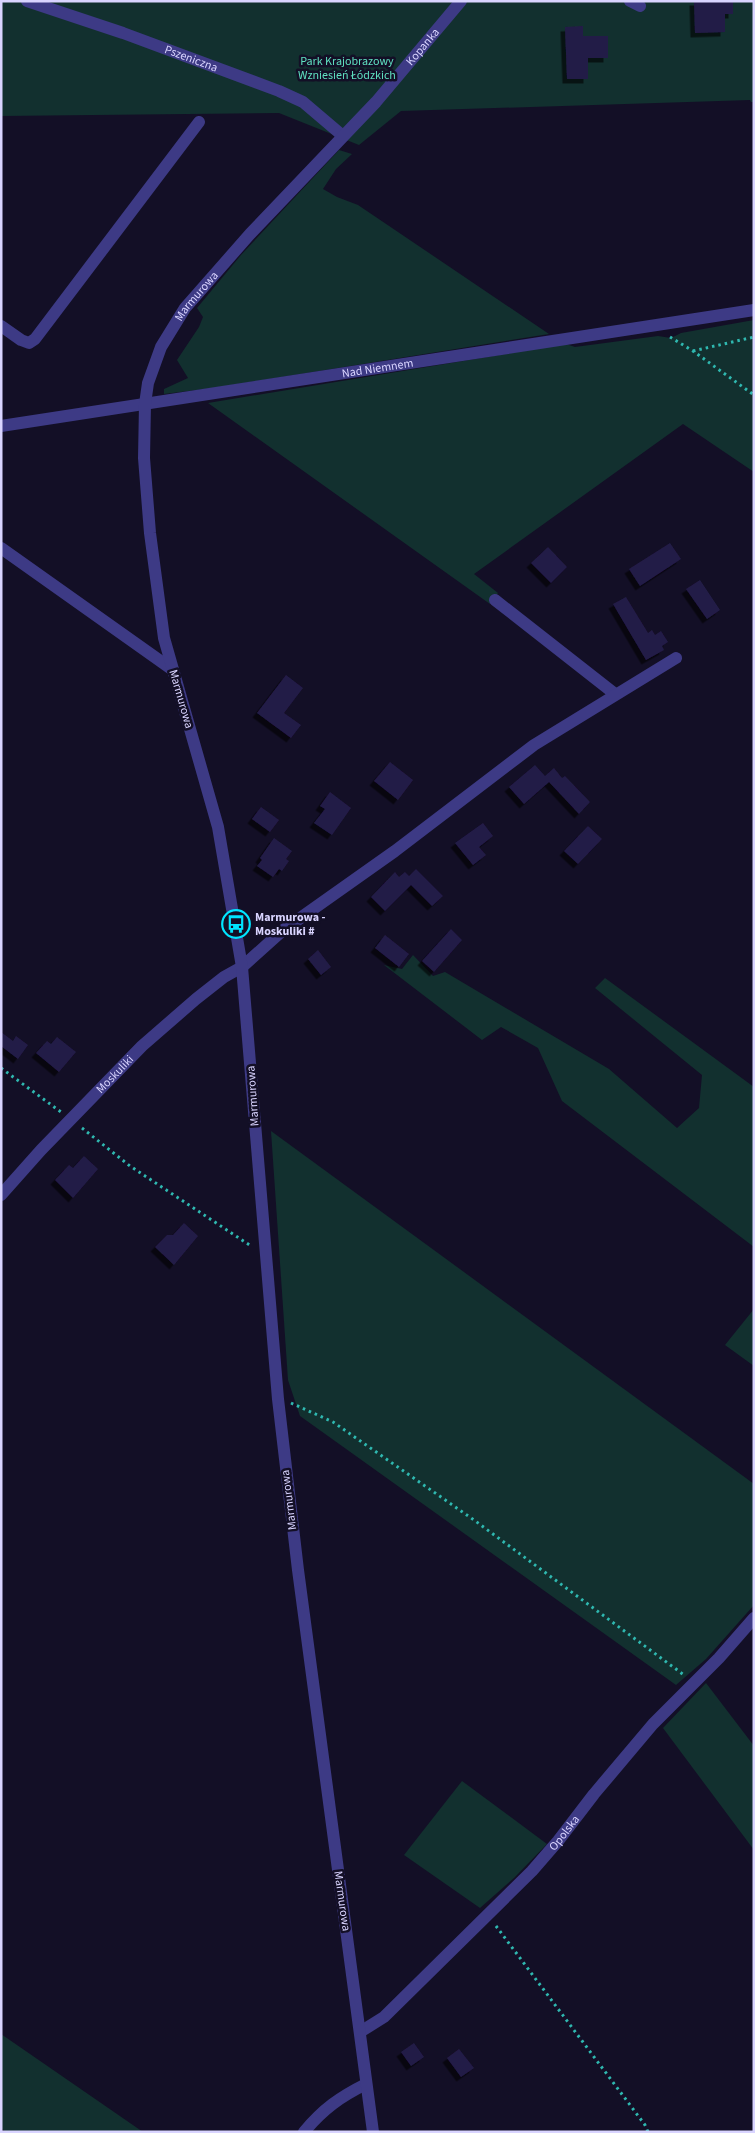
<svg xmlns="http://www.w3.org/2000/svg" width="755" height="2133" viewBox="0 0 755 2133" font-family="'Source Sans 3',sans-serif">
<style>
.green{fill:#12302f}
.building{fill:#241b47;filter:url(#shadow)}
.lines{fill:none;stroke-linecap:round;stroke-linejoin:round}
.path{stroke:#2fb8b0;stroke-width:3;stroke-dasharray:2.5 4;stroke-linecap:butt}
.minor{stroke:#3d3a85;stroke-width:12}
.labels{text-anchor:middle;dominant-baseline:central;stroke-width:5;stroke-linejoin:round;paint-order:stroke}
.street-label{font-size:12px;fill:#d9d4ff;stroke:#130f26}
.park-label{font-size:12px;fill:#5fe0c0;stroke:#130f26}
.poi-label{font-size:12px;font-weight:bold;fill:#d9d4ff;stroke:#130f26;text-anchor:start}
</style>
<defs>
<filter id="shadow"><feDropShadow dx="-4.5" dy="4.5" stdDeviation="0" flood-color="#0009"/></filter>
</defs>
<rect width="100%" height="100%" fill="#130f26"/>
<g class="green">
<polygon points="1,1 754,1 754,102 751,102 750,100 401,111 359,145 279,113 1,116"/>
<polygon points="339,150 352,154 336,169 323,189 337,197 358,205 549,334 213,388 164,394 164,389 188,378 177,360 199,327 203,317 197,308 241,255"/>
<polygon points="754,320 754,472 683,424 474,574 498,593 490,604 208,403 566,344 575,347 658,336 671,338 681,333"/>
<polygon points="413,955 433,976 445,972 609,1069 677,1128 699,1108 702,1075 595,988 605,978 754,1087 754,1247 562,1101 538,1048 501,1027 482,1040 384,965 402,969"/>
<polygon points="271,1131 754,1484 754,1605 706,1659 676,1685 300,1416 288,1380"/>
<polygon points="754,1309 754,1366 725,1345"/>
<polygon points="706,1683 754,1746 754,1850 663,1728"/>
<polygon points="462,1781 547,1844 514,1878 480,1908 404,1855"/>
<polygon points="1,2034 143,2132 6,2132 1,2128"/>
</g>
<g class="building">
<polygon points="694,1 733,1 733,14 725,14 725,32 695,33"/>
<polygon points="583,26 583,36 608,36 608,58 588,58 588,79 567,79 565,27"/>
<polygon points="670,543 681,559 640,586 629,569"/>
<polygon points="548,547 567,567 551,583 531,563"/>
<polygon points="700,580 720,610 707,619 686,589"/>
<polygon points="626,597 648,633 652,630 655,635 661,631 668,642 662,646 664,650 646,660 613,604"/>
<polygon points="286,675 303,688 284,713 301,725 291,738 257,713"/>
<polygon points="390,762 413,780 398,800 374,781"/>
<polygon points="535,765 545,776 554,768 562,778 565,776 590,802 579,814 549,782 524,804 509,787"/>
<polygon points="330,792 351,808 332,835 314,823 325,809 320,806"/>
<polygon points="261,807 279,820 270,832 252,819"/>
<polygon points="483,823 493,836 479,847 486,855 473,865 455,843"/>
<polygon points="588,826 602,839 578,864 564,851"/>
<polygon points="274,838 292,851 286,859 289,861 282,871 279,869 273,877 257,866 262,860 260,858"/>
<polygon points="416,869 443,896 432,906 411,885 385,911 371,897 395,872 399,877 405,872 409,876"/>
<polygon points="451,929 462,940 434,972 422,961"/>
<polygon points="385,935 409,954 399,967 375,948"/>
<polygon points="318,950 331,967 321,975 308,959"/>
<polygon points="1,1032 13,1041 16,1036 28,1045 18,1059 1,1046"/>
<polygon points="57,1037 76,1052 59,1072 36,1053 47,1041 51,1044"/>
<polygon points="84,1156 98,1169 73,1198 55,1180 69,1165 73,1168"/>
<polygon points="184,1223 198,1236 174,1265 155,1247 167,1235 173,1235"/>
<polygon points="414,2043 424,2057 411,2066 401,2052"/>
<polygon points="459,2049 474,2068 461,2077 447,2058"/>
</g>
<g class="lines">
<g class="path">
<polyline points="670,337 693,351 754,395"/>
<polyline points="693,351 754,337"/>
<polyline points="1,1068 61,1112"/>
<polyline points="82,1128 130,1166 251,1246"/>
<polyline points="291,1403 333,1422 474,1520 684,1675"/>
<polyline points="496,1926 645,2125 648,2132"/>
</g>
<g class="minor">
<path id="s1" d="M27,1L123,33L279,91L303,102L343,136"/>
<polyline points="630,1 640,6"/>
<polyline points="1,326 21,340 29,343 35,339 199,122"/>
<path id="s2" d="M1,426L754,310"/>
<polyline points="1,548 173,670"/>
<polyline points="495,600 615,694"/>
<path id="s3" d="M1,1195L41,1150L142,1046L196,999L224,977L242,967L282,931L395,851L534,745L676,658"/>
<path id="s4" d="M360,2032L384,2017L532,1871L558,1841L594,1794L653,1724L719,1658L754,1618"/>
<path d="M304,2132C323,2109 340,2097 366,2084"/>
<path id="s5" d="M373,2132L298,1570L278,1399L242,967L218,827L164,638L150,533L144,458L145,404L148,383L161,347L185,308L250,234L376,102L461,1"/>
</g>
</g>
<defs>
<symbol id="bus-ring" viewBox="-11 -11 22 22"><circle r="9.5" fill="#130f26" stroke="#00e5ff" stroke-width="1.5"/><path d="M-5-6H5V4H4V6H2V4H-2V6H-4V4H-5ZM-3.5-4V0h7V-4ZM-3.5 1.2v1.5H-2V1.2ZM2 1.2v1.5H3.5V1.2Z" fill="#00e5ff"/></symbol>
</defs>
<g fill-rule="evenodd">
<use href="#bus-ring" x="220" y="908" width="32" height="32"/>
</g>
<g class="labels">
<g class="street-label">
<text stroke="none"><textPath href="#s5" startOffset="2205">Kopanka</textPath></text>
<text stroke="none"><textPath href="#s1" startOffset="174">Pszeniczna</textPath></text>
<text stroke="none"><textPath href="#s5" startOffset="1868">Marmurowa</textPath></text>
<text stroke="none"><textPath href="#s2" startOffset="381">Nad Niemnem</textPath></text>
<text transform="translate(181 699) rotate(74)">Marmurowa</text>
<text stroke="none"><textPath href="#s3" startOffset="166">Moskuliki</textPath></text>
<text transform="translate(253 1096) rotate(-94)">Marmurowa</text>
<text transform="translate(289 1500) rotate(-97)">Marmurowa</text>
<text stroke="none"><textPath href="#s4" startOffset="286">Opolska</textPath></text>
<text transform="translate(342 1901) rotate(82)">Marmurowa</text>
</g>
<g class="park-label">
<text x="347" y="61">Park Krajobrazowy<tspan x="347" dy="14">Wzniesień Łódzkich</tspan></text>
</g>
<g class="poi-label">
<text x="255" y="917">Marmurowa -<tspan x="255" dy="14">Moskuliki #</tspan></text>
</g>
</g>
<rect width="755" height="2133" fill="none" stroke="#d9d4ff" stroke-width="5"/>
</svg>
